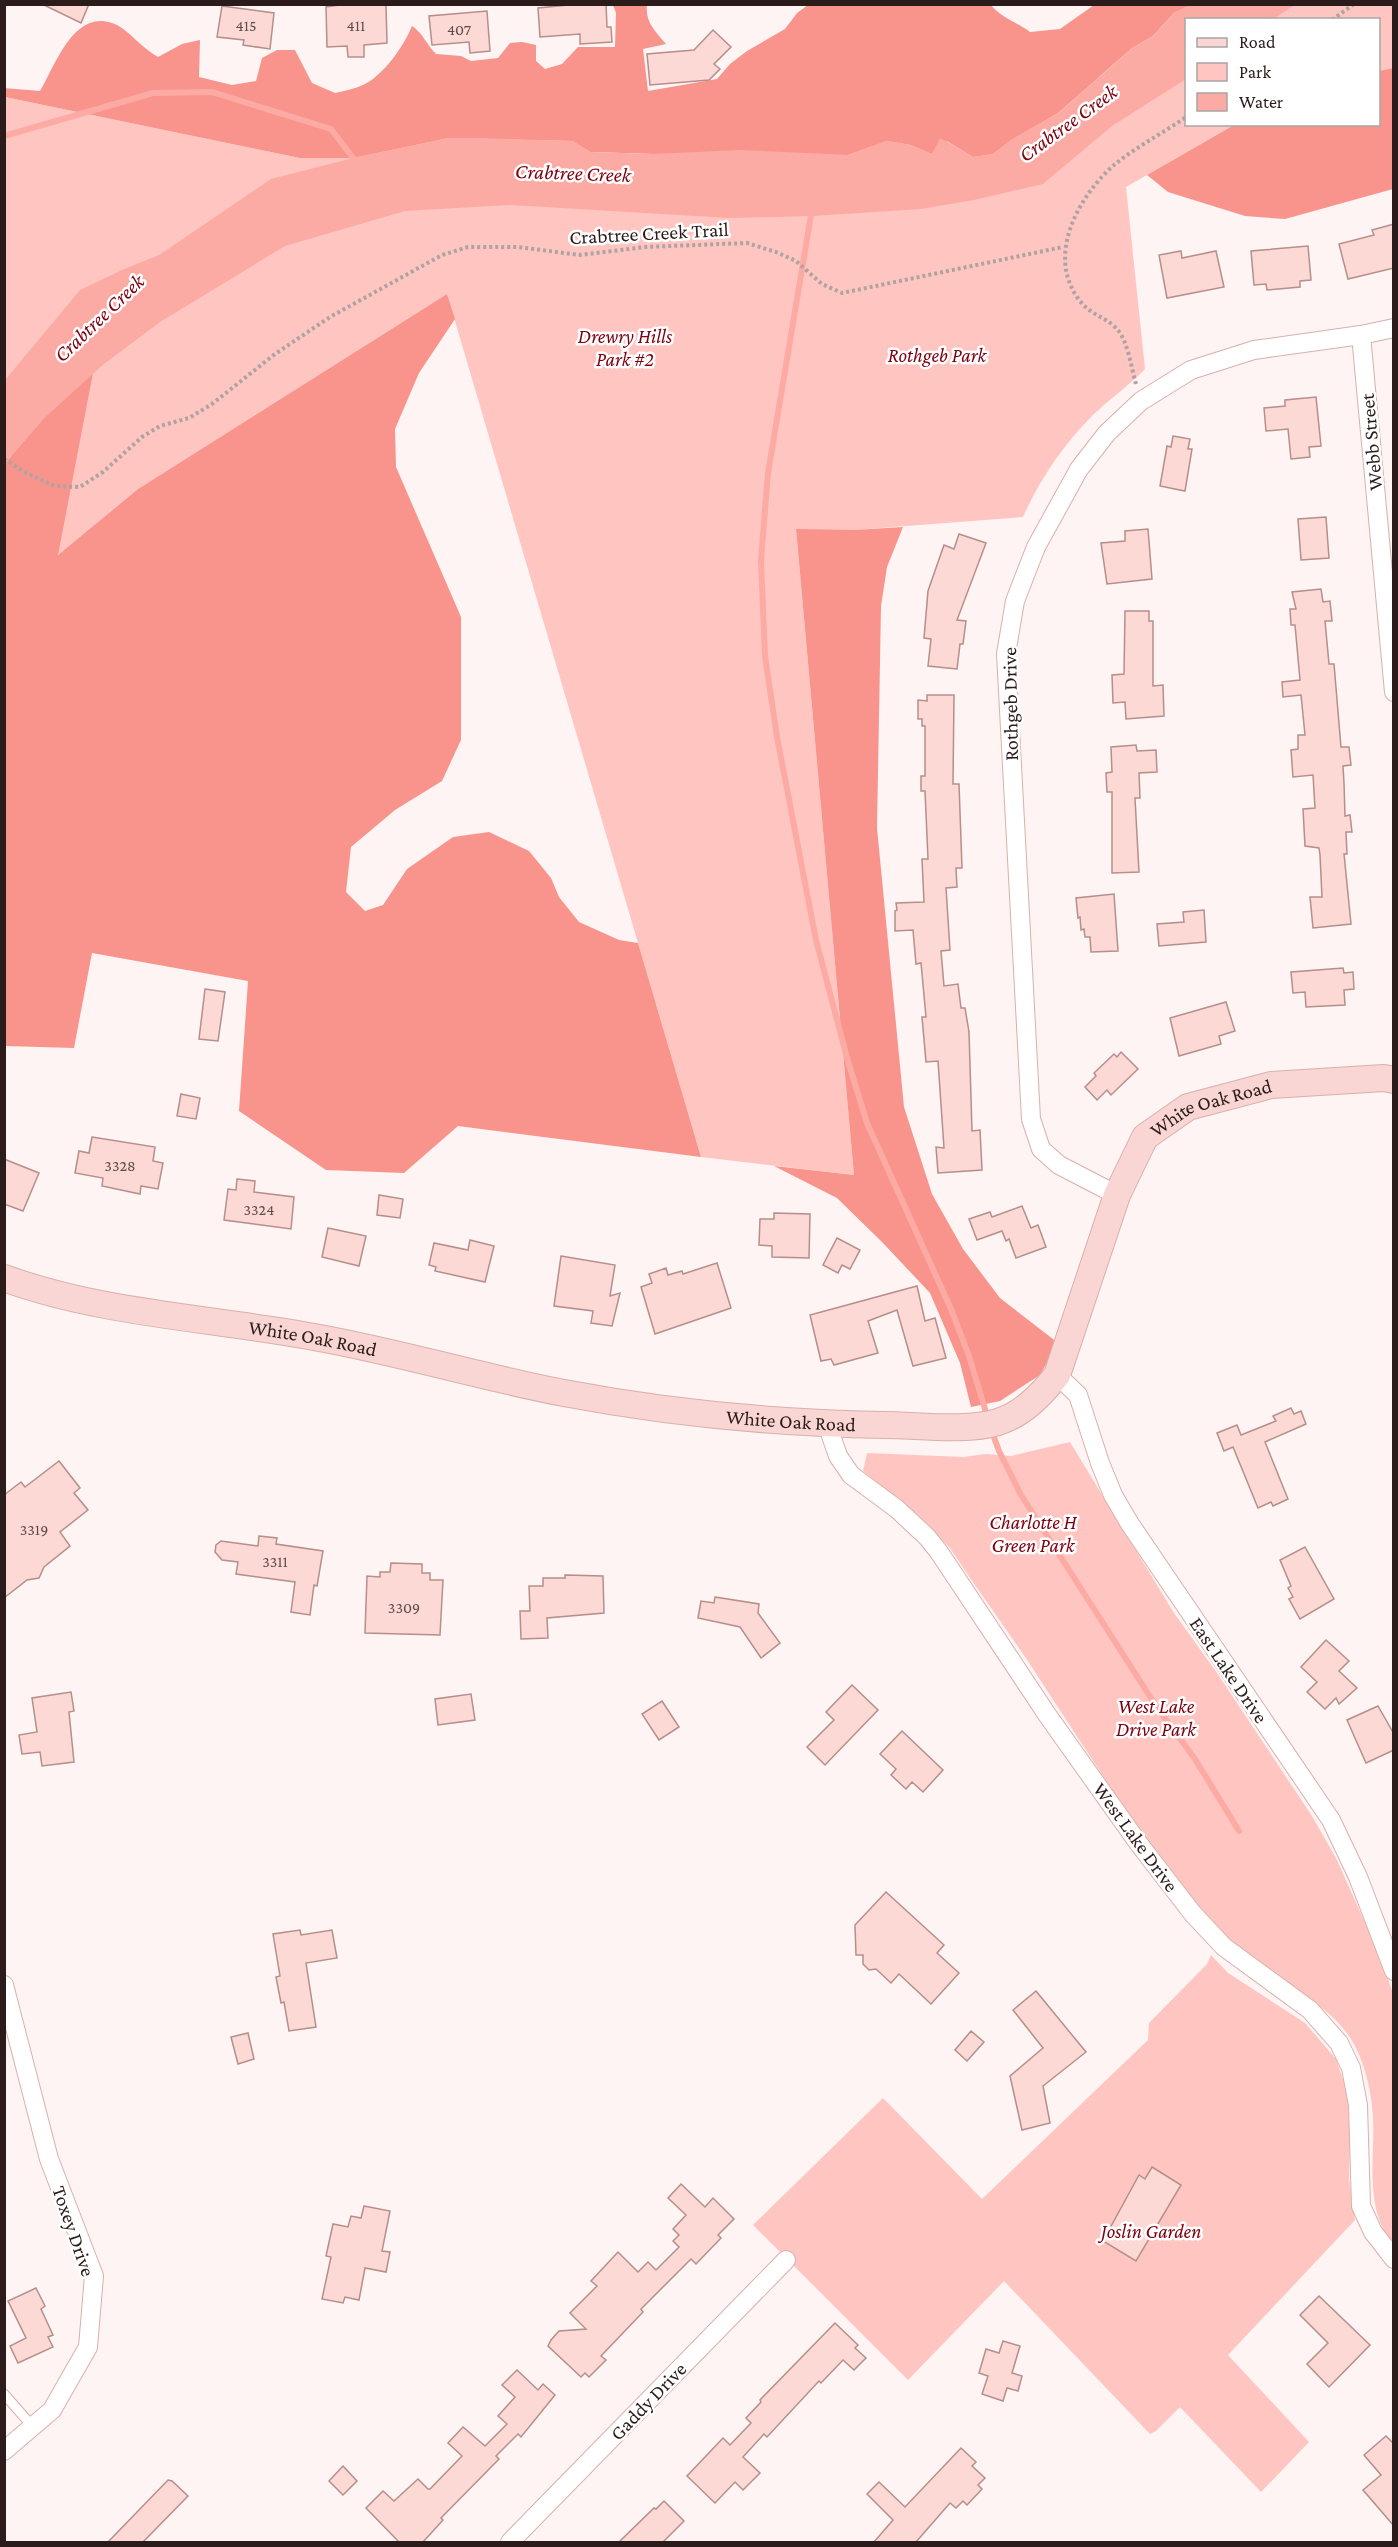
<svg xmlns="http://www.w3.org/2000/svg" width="1398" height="2547" viewBox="0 0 1398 2547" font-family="'Crimson Pro',serif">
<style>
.green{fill:#ffc6c1}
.forest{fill:#f8948c}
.water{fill:#fcaba4}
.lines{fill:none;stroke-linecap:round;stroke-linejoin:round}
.stream{stroke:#fcaba4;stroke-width:6}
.building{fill:#fcd9d5;stroke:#b68e8a;stroke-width:1.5}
.lane-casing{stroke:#d9b0ab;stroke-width:11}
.street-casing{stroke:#d9b0ab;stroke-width:20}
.secondary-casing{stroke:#d9b0ab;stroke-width:28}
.path{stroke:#afa3a2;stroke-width:4;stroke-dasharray:3 3;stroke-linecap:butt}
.lane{stroke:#fff;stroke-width:9}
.street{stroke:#fff;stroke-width:18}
.secondary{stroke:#f9d5d3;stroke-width:26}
.labels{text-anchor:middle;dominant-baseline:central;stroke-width:5;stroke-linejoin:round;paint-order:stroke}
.number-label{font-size:16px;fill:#5f4b4a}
.street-label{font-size:20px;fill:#2b1c1b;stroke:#fff}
.park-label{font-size:20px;font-style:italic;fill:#7e000f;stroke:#fff}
.water-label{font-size:21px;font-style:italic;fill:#7f0210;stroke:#fff}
</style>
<rect width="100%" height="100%" fill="#fdf4f3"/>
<g class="green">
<polygon points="1234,5 1393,5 1393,68 1379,71 1378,20 1238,19"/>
<path d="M1186,54V124L1234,125L1126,187L1145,369C1129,386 1109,399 1093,415C1063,445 1040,479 1023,517L854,530H796L854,1175L701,1157L447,294L138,489L58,555L5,442V97L300,158L449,138L649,193Z"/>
<path d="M1070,1442L1174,1613L1217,1673L1312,1816L1336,1858L1379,1954L1393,1993V2245C1364,2207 1375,2163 1373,2118C1372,2092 1364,2058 1349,2036C1330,2008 1302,1996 1275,1977C1249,1959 1226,1937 1205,1913C1142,1840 1090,1756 1037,1675C1009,1632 978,1591 950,1548L919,1516L863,1471L867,1453L963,1457L986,1454L1011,1456Z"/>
<polygon points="1211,1955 1228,1973 1305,2023 1336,2059 1347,2091 1350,2133 1349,2179 1355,2220 1228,2355 1309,2442 1261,2492 1180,2407 1156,2431 1150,2434 1004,2281 908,2380 753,2225 883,2098 982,2199 1148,2040 1149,2023 1207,1964"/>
</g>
<g class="forest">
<path d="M613,5H647C645,22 655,31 666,44L643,49L648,91L717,79L730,64L747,51L785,29L797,13L808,5H991C1000,17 1018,23 1030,32L1060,29L1094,5H1191L1174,13L1153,36L1131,49L1058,113L1011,140L993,154L973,157L947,141L932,154L911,145L887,141L848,155L653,154L590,152L572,141L449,138L353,158H300L5,97L4,88L40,91C56,64 75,5 117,25C130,32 143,49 158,57L182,44L200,40L199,77L232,85L256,81L262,58L277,50H295L312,83L335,93C344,91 354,89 363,85C383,76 404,46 412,26C422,32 427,45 436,54L461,56L471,61L498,58L510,43L522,42L536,45V61L545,69L562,64L578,47H615L616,13Z"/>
<polygon points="1393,68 1393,189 1285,219 1245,216 1168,192 1147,175 1234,125 1378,124 1379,71"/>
<polygon points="447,294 455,319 419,373 395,429 396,467 461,617 461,740 442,781 395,810 351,847 346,892 365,911 383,905 407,869 453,837 489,832 529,851 551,878 559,897 579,922 619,940 638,943 701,1157 458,1126 404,1173 326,1170 239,1111 248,981 92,953 74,1048 5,1046 5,463 44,418 93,373 58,555 138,489"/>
<polygon points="903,527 887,567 881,606 877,828 904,1107 932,1194 963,1249 1000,1298 1058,1343 1040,1375 1000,1401 971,1407 960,1363 930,1293 883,1243 837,1198 774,1166 854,1175 796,529 854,530"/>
</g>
<polygon class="water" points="1191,4 1295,5 1273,19 1186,20 1186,79 1112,126 1043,184 974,200 921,209 813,216 729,218 511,205 405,211 285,246 160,322 104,364 44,418 5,463 5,380 80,290 122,270 159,255 271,179 353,158 449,138 479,138 573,141 590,152 653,154 740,150 848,155 887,141 911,145 932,154 940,138 973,157 993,154 1011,140 1059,113 1131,49 1153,36 1174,13"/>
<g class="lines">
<g class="stream">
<polyline points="4,136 153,93 212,92 331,129 353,158 358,161"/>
<polyline points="816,212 811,215 768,473 761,560 765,656 777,737 816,940 847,1058 867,1123 951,1309 969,1356 988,1419"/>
<polyline points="991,1429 999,1451 1021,1495 1158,1709 1195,1759 1239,1831"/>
</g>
</g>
<g class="building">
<polygon points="42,4 89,4 81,23"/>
<polygon points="346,4 386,5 387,43 364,45 364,57 348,57 347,46 327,47 326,7"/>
<polygon points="579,4 606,4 607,27 611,27 612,42 580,44 580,34 540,37 538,8"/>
<polygon points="222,6 274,13 270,49 243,45 244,40 217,37"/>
<polygon points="487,11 490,51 470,53 469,42 432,45 429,16"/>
<polygon points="713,30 731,47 714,64 720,69 709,80 650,85 647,54 694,50"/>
<polygon points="1394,224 1394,268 1348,279 1339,244 1374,235 1372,230"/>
<polygon points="1308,246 1311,280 1300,281 1300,287 1267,290 1266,284 1254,285 1251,251"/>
<polygon points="1181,251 1182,258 1216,251 1224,287 1167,298 1159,255"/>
<polygon points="1316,397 1321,446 1309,447 1310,457 1291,459 1288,429 1266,431 1264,408 1285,406 1285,400"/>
<polygon points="1173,436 1190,439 1188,449 1192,449 1185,491 1160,486 1167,446 1171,447"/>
<polygon points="1326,517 1329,558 1301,560 1298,519"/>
<polygon points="1148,529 1152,579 1107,584 1101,543 1125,541 1125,531"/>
<polygon points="959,534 986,543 957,620 966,621 963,644 960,644 957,669 928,666 931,639 924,638 928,591 944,545 954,549"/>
<polygon points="1321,589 1323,602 1330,601 1332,621 1325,621 1329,664 1334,664 1341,747 1349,747 1351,765 1343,766 1344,783 1345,816 1350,815 1352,832 1346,832 1347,854 1344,854 1351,924 1313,928 1310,897 1322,897 1320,855 1319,848 1305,846 1303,809 1315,808 1313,775 1293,777 1291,750 1298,749 1298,735 1305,735 1301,695 1283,697 1282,682 1300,680 1295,625 1291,625 1290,609 1296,609 1292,592"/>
<polygon points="1125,611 1149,611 1149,621 1153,621 1153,686 1163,685 1164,716 1126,719 1125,702 1113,703 1112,675 1124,674"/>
<polygon points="927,695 954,695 953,784 959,784 962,868 956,868 957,887 946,888 950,950 941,951 944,986 958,984 961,1008 965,1008 969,1032 972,1131 980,1130 982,1170 938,1173 936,1147 944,1148 938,1061 926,1062 922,1017 926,1017 921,963 916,964 913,930 895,931 895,911 897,910 896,903 924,902 922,859 928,859 925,791 921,791 921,776 925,776 925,726 922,726 922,719 918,719 918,700 927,701"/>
<polygon points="1136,745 1137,751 1156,750 1157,772 1139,773 1140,798 1135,798 1139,872 1112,873 1112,792 1107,792 1106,773 1112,772 1111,747"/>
<polygon points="1114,894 1118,951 1091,952 1090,937 1085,937 1084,929 1081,930 1080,917 1078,918 1076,898"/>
<polygon points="1204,910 1206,942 1159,946 1157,924 1184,922 1183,912"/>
<polygon points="1343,968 1344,973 1353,972 1354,989 1344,990 1345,1005 1306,1007 1305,992 1293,993 1291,972"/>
<polygon points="205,989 225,992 218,1041 199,1039"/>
<polygon points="1226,1002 1235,1031 1219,1036 1221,1044 1179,1056 1170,1018"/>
<polygon points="1121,1052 1138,1069 1111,1095 1107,1090 1097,1100 1085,1087 1096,1076 1094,1073 1114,1054 1117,1057"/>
<polygon points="181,1094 200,1098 196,1119 177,1116"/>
<polygon points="92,1137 155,1147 153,1161 163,1163 158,1189 141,1186 140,1194 102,1186 103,1178 75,1173 79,1151 89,1153"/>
<polygon points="4,1159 39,1173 23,1211 4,1204"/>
<polygon points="237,1179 255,1181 254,1192 294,1197 291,1229 224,1220 228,1189 236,1190"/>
<polygon points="379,1195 403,1199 400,1218 377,1215"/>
<polygon points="1022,1206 1031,1228 1038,1225 1046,1247 1016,1258 1009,1239 1006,1241 1002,1231 977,1240 969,1219 990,1212 992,1217"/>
<polygon points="774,1213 810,1214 809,1258 772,1257 772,1246 759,1245 760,1219 774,1219"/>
<polygon points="328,1228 366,1236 359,1266 322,1257"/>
<polygon points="837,1238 860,1250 850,1269 842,1265 838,1273 823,1265"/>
<polygon points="470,1240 494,1246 485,1282 435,1271 436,1267 429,1265 434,1243 468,1250"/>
<polygon points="561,1256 615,1265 610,1296 620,1293 612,1326 591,1323 593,1311 554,1306"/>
<polygon points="717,1263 731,1308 655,1334 641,1287 652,1283 649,1274 666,1268 668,1275 682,1271 683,1274"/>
<polygon points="917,1286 925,1321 935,1318 946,1358 913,1366 897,1310 868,1321 878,1353 834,1365 831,1359 821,1361 810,1315"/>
<polygon points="1291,1408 1294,1414 1301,1411 1306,1424 1265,1442 1288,1499 1273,1506 1271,1502 1258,1508 1233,1447 1224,1451 1217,1433 1237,1425 1241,1435 1276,1421 1273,1416"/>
<polygon points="59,1461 80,1488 74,1493 88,1510 60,1532 70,1546 44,1567 39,1578 27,1580 4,1598 4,1495 21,1482 25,1487"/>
<polygon points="259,1536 277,1538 276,1544 323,1551 317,1586 314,1585 310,1615 291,1612 295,1582 236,1574 238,1562 222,1560 215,1552 216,1545 221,1541 258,1546"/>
<polygon points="1305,1547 1334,1599 1300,1619 1289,1599 1293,1597 1288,1588 1291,1586 1280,1560"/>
<polygon points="391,1563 422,1564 422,1573 430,1573 430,1580 443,1580 440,1635 365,1633 367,1576 380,1577 380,1572 390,1572"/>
<polygon points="565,1575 603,1576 604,1613 547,1618 548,1638 521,1639 520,1611 530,1611 529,1586 543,1586 543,1578 565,1578"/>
<polygon points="715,1597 759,1604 758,1613 780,1643 761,1658 740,1627 698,1618 701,1601 714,1603"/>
<polygon points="1326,1640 1349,1661 1339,1671 1357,1688 1339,1704 1336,1698 1325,1709 1307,1692 1317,1682 1301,1667"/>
<polygon points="852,1685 878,1710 825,1765 807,1747 834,1720 826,1712"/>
<polygon points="71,1692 74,1711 69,1712 74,1762 42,1766 40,1752 22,1754 19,1735 37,1732 32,1698"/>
<polygon points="471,1694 475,1720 438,1725 435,1699"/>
<polygon points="662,1701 679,1727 659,1740 642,1714"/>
<polygon points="1378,1706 1394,1734 1394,1750 1366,1763 1347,1720"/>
<polygon points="902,1731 943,1770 923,1792 912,1782 906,1789 891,1775 896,1769 880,1754"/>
<polygon points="886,1892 944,1945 937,1953 959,1973 931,2004 899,1974 891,1983 876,1969 869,1970 863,1964 863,1955 856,1955 855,1925"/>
<polygon points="300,1930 301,1935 332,1930 337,1958 306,1963 316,2027 289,2031 284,2002 281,2003 276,1977 280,1976 273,1934"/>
<polygon points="1036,1991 1086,2052 1043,2086 1050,2123 1022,2130 1010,2076 1043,2048 1013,2010"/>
<polygon points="971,2031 984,2042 967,2061 955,2050"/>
<polygon points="248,2033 254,2059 238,2064 231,2037"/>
<polygon points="1152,2167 1181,2185 1136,2261 1103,2241 1139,2175 1145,2179"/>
<polygon points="681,2184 705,2207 713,2198 734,2219 718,2235 721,2238 696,2264 691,2259 641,2309 643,2312 601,2356 606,2360 589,2377 585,2373 581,2377 548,2346 551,2340 559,2331 586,2329 570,2313 597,2286 591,2281 618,2252 638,2272 648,2262 656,2270 679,2247 673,2241 679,2235 673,2229 686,2215 668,2198"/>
<polygon points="364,2206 390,2211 382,2251 390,2252 386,2272 365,2268 359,2300 345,2297 343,2303 322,2299 331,2257 326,2256 333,2224 348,2227 351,2216 361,2218"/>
<polygon points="36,2288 45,2306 41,2309 53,2335 48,2337 53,2347 18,2363 10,2346 26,2338 8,2301"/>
<polygon points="1319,2296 1370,2345 1329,2387 1307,2364 1328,2343 1300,2315"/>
<polygon points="835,2323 858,2345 855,2348 866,2358 854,2370 843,2360 821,2383 819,2381 767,2437 764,2434 743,2457 760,2473 743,2490 735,2482 715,2503 687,2476 723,2438 730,2445 751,2423 746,2418 761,2402 760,2400"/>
<polygon points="1003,2341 1020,2346 1012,2373 1022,2376 1018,2391 1007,2388 1003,2401 982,2394 988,2376 979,2373 986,2349 999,2353"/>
<polygon points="517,2370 538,2390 543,2384 555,2395 521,2437 518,2434 496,2456 499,2459 441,2518 443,2520 423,2542 399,2542 366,2508 383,2491 394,2501 418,2479 428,2489 430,2489 462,2456 448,2443 463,2427 485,2446 507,2424 498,2416 515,2397 502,2385"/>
<polygon points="1386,2436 1394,2444 1394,2526 1363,2490 1381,2475 1364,2455"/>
<polygon points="961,2448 976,2462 972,2466 985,2478 978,2485 982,2489 967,2505 963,2501 956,2508 950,2503 916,2542 874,2542 893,2520 867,2494 879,2482 905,2507"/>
<polygon points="343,2466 357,2481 343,2495 329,2481"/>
<polygon points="168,2480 172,2481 188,2496 143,2542 108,2542"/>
<polygon points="664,2501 684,2521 663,2542 619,2542 654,2508 656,2509"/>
</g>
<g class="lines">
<defs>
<polyline id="lane" points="4,2394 33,2427"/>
<g id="street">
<polyline points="1361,335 1394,692"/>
<polyline points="1117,1195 1059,1165 1041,1149 1031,1119 1006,654 1015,601 1036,547 1079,469 1107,433 1141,401 1191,370 1254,350 1361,335 1394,328"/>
<polyline points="1057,1375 1078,1395 1100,1463 1113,1495 1130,1524 1331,1820 1358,1877 1394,1971"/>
<polyline points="827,1424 838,1456 851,1475 897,1509 927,1537 939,1552 1048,1716 1139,1844 1193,1914 1224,1947 1310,2010 1339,2043 1351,2068 1358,2105 1361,2206 1373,2232 1394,2259"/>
<polyline points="4,1985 49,2159 94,2276 88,2347 52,2410 4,2451"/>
<polyline points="510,2542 786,2260"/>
</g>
<g id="secondary">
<path id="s1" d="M4,1278C103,1314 212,1318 314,1337C399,1352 480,1377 564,1393C669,1413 777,1423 884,1425C918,1425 965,1432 998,1422C1023,1414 1041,1395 1057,1375L1117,1195L1145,1137L1188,1107L1271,1085L1384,1078L1394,1080"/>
</g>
</defs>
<use href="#lane" class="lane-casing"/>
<use href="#street" class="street-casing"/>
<use href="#secondary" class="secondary-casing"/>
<g class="path">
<polyline points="1332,20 1354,4"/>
<path d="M1136,384C1131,367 1128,340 1116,328C1103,315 1090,316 1077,297C1047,253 1079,196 1114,165C1136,147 1163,133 1186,117"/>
<polyline points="4,459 26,473 55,486 80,487 103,472 142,437 160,426 189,418 212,404 275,354 330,317 442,255 468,247 518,247 580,255 645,247 747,243 776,252 796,261 822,284 842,293 1063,247"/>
</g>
<use href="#lane" class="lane"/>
<use href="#street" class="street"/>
<use href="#secondary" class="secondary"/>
</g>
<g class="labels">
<g class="number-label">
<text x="246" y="25">415</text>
<text x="356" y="25">411</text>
<text x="459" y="29">407</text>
<text x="120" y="1165">3328</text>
<text x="259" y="1209">3324</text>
<text x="34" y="1529">3319</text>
<text x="275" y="1561">3311</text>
<text x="404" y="1607">3309</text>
</g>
<g class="street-label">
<text transform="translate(649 233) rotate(-3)">Crabtree Creek Trail</text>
<text transform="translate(1371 442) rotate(-95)">Webb Street</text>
<text transform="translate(1010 704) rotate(-91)">Rothgeb Drive</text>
<text stroke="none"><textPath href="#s1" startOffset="1413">White Oak Road</textPath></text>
<text stroke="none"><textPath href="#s1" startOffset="315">White Oak Road</textPath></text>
<text stroke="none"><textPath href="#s1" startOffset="801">White Oak Road</textPath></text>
<text transform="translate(1229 1670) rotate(56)">East Lake Drive</text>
<text transform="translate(1136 1837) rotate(54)">West Lake Drive</text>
<text transform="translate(74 2231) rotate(71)">Toxey Drive</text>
<text transform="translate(648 2401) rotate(-46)">Gaddy Drive</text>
</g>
<g class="park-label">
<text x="625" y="336">Drewry Hills<tspan x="625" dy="23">Park #2</tspan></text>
<text x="937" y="355">Rothgeb Park</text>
<text x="1033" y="1522">Charlotte H<tspan x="1033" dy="23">Green Park</tspan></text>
<text x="1156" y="1706">West Lake<tspan x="1156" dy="23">Drive Park</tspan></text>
<text x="1151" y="2231">Joslin Garden</text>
</g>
<g class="water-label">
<text transform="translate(1068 123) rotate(-36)">Crabtree Creek</text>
<text transform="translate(573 173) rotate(2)">Crabtree Creek</text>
<text transform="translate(99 318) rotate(-44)">Crabtree Creek</text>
</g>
</g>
<rect width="1398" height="2547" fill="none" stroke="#2b1c1b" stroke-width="12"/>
<rect x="1185" y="18" width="195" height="108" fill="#ffffff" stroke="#aaa4a4" stroke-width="1.5"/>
<rect x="1197" y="38" width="30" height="9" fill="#f9d5d3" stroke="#aaa4a4" stroke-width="1.5"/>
<text x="1239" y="48" font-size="18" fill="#2b1c1b">Road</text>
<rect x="1197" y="63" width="30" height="18" fill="#ffc6c1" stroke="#aaa4a4" stroke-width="1.5"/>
<text x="1239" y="78" font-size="18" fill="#2b1c1b">Park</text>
<rect x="1197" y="93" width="30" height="18" fill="#fcaba4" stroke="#aaa4a4" stroke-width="1.5"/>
<text x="1239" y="108" font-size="18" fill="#2b1c1b">Water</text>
</svg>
